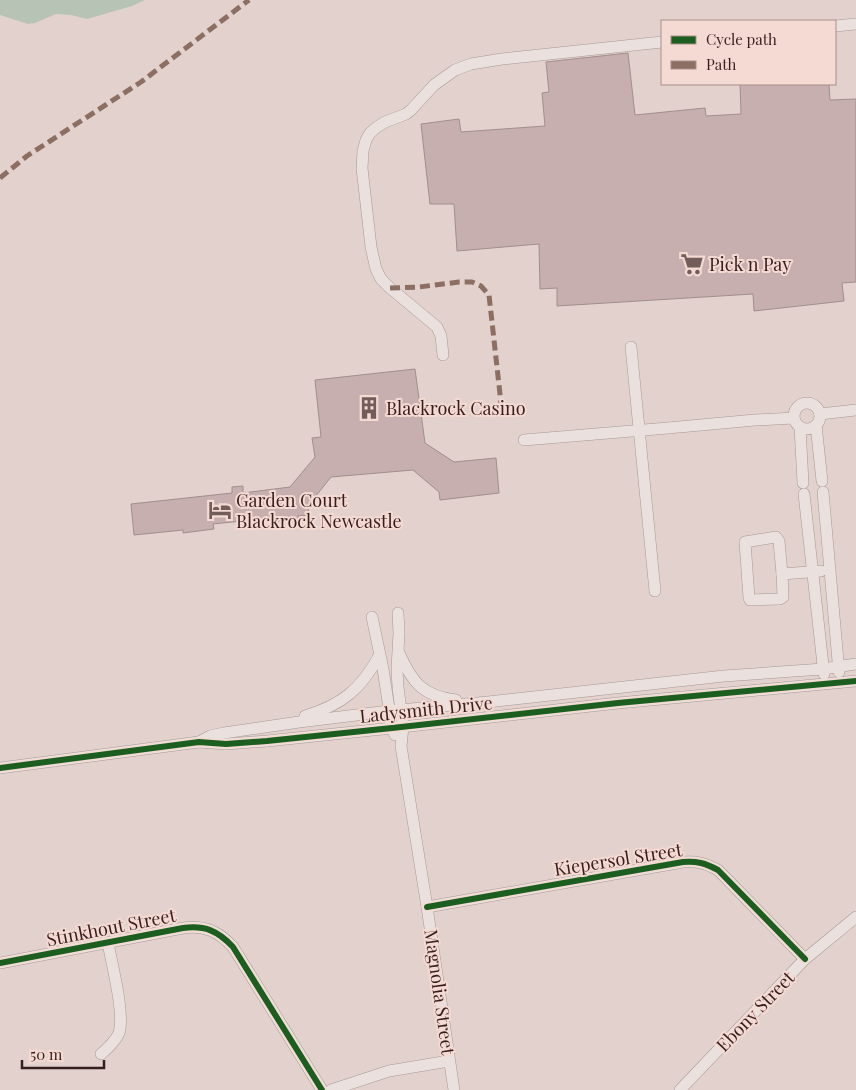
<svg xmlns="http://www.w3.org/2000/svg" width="856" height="1090" viewBox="0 0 856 1090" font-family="'Playfair Display',serif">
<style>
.water{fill:#b7c4b5}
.building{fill:#c6afae;stroke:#a28e8d}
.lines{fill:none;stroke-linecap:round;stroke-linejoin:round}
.minor-casing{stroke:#a89895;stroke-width:12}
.minor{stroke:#eae0dd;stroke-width:11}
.quiet{stroke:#8d6e63;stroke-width:5;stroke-dasharray:10 5;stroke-linecap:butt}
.cycleway-casing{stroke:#f4dad2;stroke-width:9}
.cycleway{stroke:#1b5e20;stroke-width:6}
.labels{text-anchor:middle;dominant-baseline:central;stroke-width:4;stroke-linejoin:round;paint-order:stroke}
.poi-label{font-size:18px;fill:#361e1e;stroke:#f4dad2;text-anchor:start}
.street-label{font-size:18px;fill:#361e1e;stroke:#f4dad2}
</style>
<rect width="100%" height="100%" fill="#e2d1cc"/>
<polygon class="water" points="0,0 145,0 132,6 87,19 71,15 56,14 35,23 28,24 0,15"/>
<g class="building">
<polygon points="628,53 635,115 705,108 706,116 741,114 740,84 829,84 830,100 856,99 856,282 842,283 844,301 754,311 753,294 557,306 557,288 540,289 539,244 457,251 454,204 430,204 421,124 459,119 461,132 545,126 542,93 549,92 546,62"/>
<polygon points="415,369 425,443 454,462 496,458 499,493 440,500 439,492 413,470 331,477 308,506 309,515 298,516 298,519 271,522 271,518 213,524 214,529 183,533 183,530 134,535 131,504 232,493 232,487 243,486 243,493 290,487 315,457 312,438 321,437 315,380"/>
</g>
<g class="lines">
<defs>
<g id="minor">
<polyline points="835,26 856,24"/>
<polyline points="631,347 655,591"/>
<polyline points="443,355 441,336 437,327 390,288 381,279 376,269 371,247 362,168 363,151 366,140 370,133 377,127 385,122 406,114 411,110 434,85 455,70 471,64 502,59 662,42"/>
<circle cx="807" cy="416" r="13"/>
<polyline points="820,414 856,410"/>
<polyline points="816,425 822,481"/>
<polyline points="800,427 803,483"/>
<polyline points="524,440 668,428 755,420 794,418"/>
<polyline points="823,492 839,672"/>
<polyline points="804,494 824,674"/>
<polygon points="776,537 779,541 782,574 783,597 780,599 750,600 749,598 745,542"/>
<polyline points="782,574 821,571"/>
<polyline points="398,613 399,633 397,669 398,687 403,727 401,746 427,907 454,1090"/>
<polyline points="372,617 383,669 392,728 395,735"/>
<path d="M399,653C412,682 422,696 456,700"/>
<path d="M305,716C342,705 361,689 379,656"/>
<polyline points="199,742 210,736 224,733 299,722 389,711 488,702 724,676 823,669 856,664"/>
<polyline points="0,768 199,742 226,744 267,741 392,728 618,703 856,681"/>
<path d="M427,907L683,862C697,861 705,863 718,870L805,959"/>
<path d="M0,963L183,928C205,925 218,931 233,947L322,1090"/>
<path d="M101,1054C107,1049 115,1042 119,1033C125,1014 112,965 108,943"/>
<polyline points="331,1090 389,1071 449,1061"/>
<polyline points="680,1090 805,959 856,917"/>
</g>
</defs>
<use href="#minor" class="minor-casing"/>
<use href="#minor" class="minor"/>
<g class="quiet">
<polyline points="0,178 27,156 141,82 249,0"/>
<polyline points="390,288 419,287 459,282 472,282 481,286 489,295 501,403"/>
</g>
<defs>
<g id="cycleway">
<polyline points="0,768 199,742 226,744 267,741 392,728 618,703 856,681"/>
<path d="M427,907L683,862C697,861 705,863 718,870L805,959"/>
<path d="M0,963L183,928C205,925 218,931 233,947L322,1090"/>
</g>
</defs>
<use href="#cycleway" class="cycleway-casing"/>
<use href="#cycleway" class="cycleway"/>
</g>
<defs>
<symbol id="supermarket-bare" viewBox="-9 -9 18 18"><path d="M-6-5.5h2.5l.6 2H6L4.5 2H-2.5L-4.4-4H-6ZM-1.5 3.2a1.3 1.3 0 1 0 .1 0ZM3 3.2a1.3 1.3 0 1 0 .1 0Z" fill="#725d5b" stroke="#f4dad2" stroke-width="2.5" paint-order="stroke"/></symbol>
<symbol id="building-bare" viewBox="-9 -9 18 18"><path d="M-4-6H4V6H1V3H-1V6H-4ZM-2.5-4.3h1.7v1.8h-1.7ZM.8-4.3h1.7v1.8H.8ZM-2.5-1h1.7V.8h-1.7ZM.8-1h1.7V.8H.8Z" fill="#725d5b" stroke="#f4dad2" stroke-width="2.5" paint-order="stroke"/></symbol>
<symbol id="hotel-bare" viewBox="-9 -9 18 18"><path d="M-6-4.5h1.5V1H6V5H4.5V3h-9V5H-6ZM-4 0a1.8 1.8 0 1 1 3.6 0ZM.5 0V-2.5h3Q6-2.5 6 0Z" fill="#725d5b" stroke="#f4dad2" stroke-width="2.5" paint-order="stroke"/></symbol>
</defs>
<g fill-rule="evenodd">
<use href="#supermarket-bare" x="676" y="248" width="32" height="32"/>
<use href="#building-bare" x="353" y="392" width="32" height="32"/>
<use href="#hotel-bare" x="204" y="494" width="32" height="32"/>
</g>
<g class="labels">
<g class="poi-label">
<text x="709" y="264">Pick n Pay</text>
<text x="386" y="408">Blackrock Casino</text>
<text x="236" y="500">Garden Court<tspan x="236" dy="21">Blackrock Newcastle</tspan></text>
</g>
<g class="street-label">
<text transform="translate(426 709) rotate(-6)">Ladysmith Drive</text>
<text transform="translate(618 859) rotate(-9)">Kiepersol Street</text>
<text transform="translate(111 927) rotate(-11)">Stinkhout Street</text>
<text transform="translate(440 992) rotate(82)">Magnolia Street</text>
<text transform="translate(755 1011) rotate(-46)">Ebony Street</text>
</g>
</g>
<rect x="661" y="20" width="175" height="65" fill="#f4dad2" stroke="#a88f8a"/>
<rect x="671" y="36" width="25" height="8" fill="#1b5e20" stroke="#a88f8a"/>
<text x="706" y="45" font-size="15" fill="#361e1e">Cycle path</text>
<rect x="671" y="61" width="25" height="8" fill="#8d6e63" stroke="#a88f8a"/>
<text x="706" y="70" font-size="15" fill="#361e1e">Path</text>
<path d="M22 1060v8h82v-8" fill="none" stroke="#361e1e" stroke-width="2.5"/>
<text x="30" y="1060" font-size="15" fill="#361e1e" stroke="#f4dad2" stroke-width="4" paint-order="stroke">50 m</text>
</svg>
